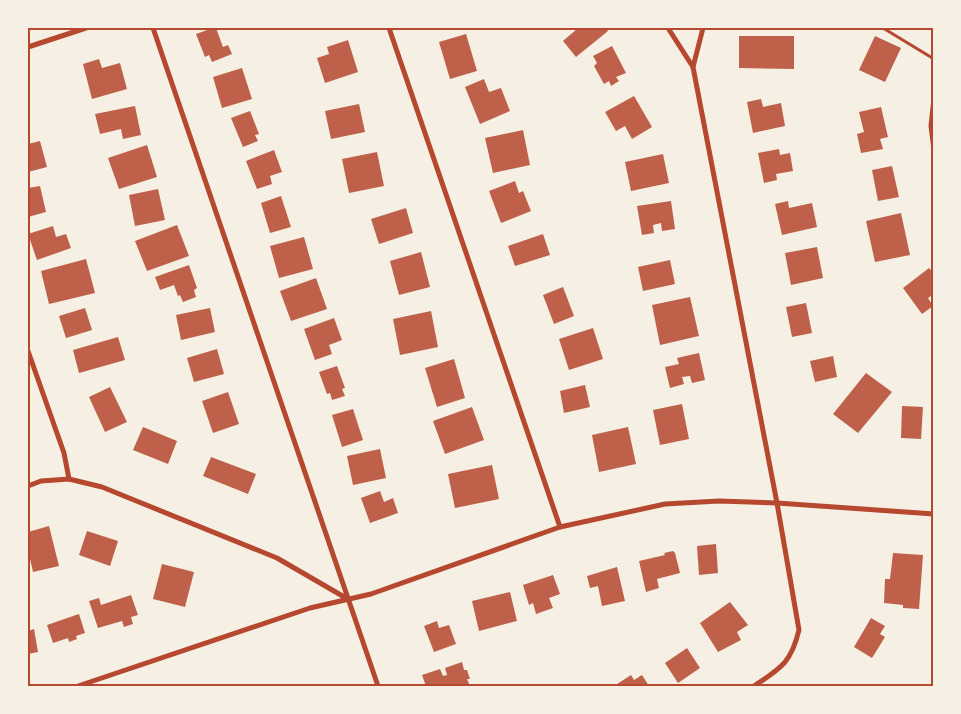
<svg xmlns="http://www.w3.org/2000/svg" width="961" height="714" viewBox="0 0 961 714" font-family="'Source Sans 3',sans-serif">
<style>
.building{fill:#bf614a}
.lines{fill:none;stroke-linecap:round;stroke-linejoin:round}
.path{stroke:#b5482f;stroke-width:3}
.minor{stroke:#b5482f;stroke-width:5}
.neatline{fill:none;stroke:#b5482f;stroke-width:2}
</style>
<rect width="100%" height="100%" fill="#f6efe4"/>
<g class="building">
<polygon points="213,28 216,28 223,47 228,45 232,54 212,62 209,55 205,57 196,34"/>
<polygon points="576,28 606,28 608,31 576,57 563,41 577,29"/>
<polygon points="466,34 477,71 450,79 439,42"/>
<polygon points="739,36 794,36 794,69 739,68"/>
<polygon points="875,36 901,48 885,82 859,70"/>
<polygon points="348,40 358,72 325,83 317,58 329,54 327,47"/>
<polygon points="612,46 626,73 616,77 619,81 611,86 609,81 604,84 594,66 597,63 593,56"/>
<polygon points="99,59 102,68 120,63 127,89 92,99 83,64"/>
<polygon points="242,68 252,99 222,108 213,77"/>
<polygon points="484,79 489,92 501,88 510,111 480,124 465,87"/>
<polygon points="634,96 652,127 632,139 625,126 616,131 605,112"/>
<polygon points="761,99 763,107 781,103 785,126 753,133 747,102"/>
<polygon points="359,104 365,132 331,139 325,111"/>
<polygon points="135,106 141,135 123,139 121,129 100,134 95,114"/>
<polygon points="881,107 888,137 880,139 883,149 861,153 857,134 864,132 859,112"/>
<polygon points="250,111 259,134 255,135 258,141 243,147 231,118"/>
<polygon points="523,130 530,165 493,173 485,138"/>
<polygon points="40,141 47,167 28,172 28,144"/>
<polygon points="147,145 157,177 119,189 108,158"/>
<polygon points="779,149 780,155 790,153 793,171 776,174 777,180 764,183 758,153"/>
<polygon points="274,150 282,172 270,176 272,184 257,189 246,161"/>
<polygon points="377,152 384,186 349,193 342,159"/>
<polygon points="663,154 669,183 631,191 625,162"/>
<polygon points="892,166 899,197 878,201 872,170"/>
<polygon points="515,181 519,193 523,191 531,211 501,223 489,191"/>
<polygon points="40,186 46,212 28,217 28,188"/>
<polygon points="158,189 165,220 135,226 129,195"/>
<polygon points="281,196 291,227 270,233 261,203"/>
<polygon points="671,201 675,229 662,231 661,223 653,225 654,233 642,235 637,206"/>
<polygon points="788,201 789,208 812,203 817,227 782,235 775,204"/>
<polygon points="406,208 413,233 379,244 371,219"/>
<polygon points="901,213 910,255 875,262 866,221"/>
<polygon points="177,225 189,256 147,271 135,241"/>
<polygon points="53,226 56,237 66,234 71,248 37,260 28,234"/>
<polygon points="543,234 550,255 515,266 508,246"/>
<polygon points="304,237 313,269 279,278 270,246"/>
<polygon points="817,247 823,278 791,285 785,253"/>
<polygon points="421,252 430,287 399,295 390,261"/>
<polygon points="86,259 95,293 49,304 41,271"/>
<polygon points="670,260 675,284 643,291 638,267"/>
<polygon points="189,265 197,288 194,290 196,297 183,302 180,295 178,296 174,285 160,290 155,277"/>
<polygon points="929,268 934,274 934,294 928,298 933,306 922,314 903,288"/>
<polygon points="316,278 327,309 291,321 280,291"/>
<polygon points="563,287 574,316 554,324 543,295"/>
<polygon points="690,297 699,336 660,345 652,305"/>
<polygon points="806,303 812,333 792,337 786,307"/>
<polygon points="85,308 92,330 66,338 59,316"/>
<polygon points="210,308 215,332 181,340 176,315"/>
<polygon points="431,311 438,347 400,355 393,319"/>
<polygon points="334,318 342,340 329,345 332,354 315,360 304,329"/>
<polygon points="593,328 603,359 569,370 559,339"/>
<polygon points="118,337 125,360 79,373 73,350"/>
<polygon points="217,349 224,374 194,382 187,358"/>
<polygon points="699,353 705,380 692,383 690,376 682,377 684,384 670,388 665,367 679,364 677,358"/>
<polygon points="833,356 837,377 815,382 810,361"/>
<polygon points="454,359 465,398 437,407 425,368"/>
<polygon points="337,366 345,388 342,389 345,396 332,400 330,393 327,394 319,372"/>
<polygon points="866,373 892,392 858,433 833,414"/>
<polygon points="585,385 590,407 564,413 560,391"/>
<polygon points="110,387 127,422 105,432 89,397"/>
<polygon points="228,392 239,424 213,433 202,401"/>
<polygon points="682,404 689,439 660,445 653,410"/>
<polygon points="902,406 923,407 921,439 901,438"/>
<polygon points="472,407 484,440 445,454 433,421"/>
<polygon points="353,409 363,440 342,447 332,415"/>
<polygon points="143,427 177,441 168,464 133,450"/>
<polygon points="628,427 636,464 599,472 592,435"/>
<polygon points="380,449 386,478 353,485 347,456"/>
<polygon points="211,457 256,474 248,494 203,476"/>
<polygon points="492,465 499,499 455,508 448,474"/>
<polygon points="380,491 384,502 393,498 398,513 370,523 361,498"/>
<polygon points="49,526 59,566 33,572 28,550 28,532"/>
<polygon points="87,531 118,541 110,566 79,555"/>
<polygon points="716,544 718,573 699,575 697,546"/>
<polygon points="673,551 675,553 680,573 657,579 659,588 646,592 639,561 665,555 664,553"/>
<polygon points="893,553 923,555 919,609 903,608 903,605 884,603 885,579 890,579"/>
<polygon points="162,564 194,572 185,607 153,599"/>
<polygon points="617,567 625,601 602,606 598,586 590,588 587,576"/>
<polygon points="553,575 560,594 549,598 553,608 536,614 533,603 529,605 523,585"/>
<polygon points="510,592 517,621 479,631 472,601"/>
<polygon points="131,595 138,615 131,617 133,624 124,627 122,621 98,628 89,601 99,598 101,605"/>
<polygon points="730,602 748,625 737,632 741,640 718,652 700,623"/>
<polygon points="79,614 85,633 76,636 77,639 69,642 68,638 53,643 47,625"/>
<polygon points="871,618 885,626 880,634 885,637 872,658 854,647"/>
<polygon points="437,621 439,628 449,625 456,644 434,652 424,626"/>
<polygon points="34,629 38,652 28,654 28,631"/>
<polygon points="687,648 700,668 678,683 665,663"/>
<polygon points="462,662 464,670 467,670 470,679 467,679 470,686 426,686 422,675 440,669 443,676 447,675 445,668"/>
<polygon points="631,675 634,680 642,675 649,686 614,686"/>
</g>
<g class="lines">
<polyline class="path" points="883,28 934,59"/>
<g class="minor">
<polyline points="153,28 378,686"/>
<polyline points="389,28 560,527"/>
<path d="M668,28L693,67L777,503L799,630C791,663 781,668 754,686"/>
<polyline points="28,47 86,28"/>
<polyline points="693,67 703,28"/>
<polyline points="934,98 931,126 934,150"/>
<polyline points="28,351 64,453 69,479"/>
<polyline points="28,486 41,481 69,479 102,487 277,558 346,598"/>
<polyline points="78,686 310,608 371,594 560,527 665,504 719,501 777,503 934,514"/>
</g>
</g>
<rect width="961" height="714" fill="none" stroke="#f6efe4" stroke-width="58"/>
<rect x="29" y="29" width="903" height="656" class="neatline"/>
</svg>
